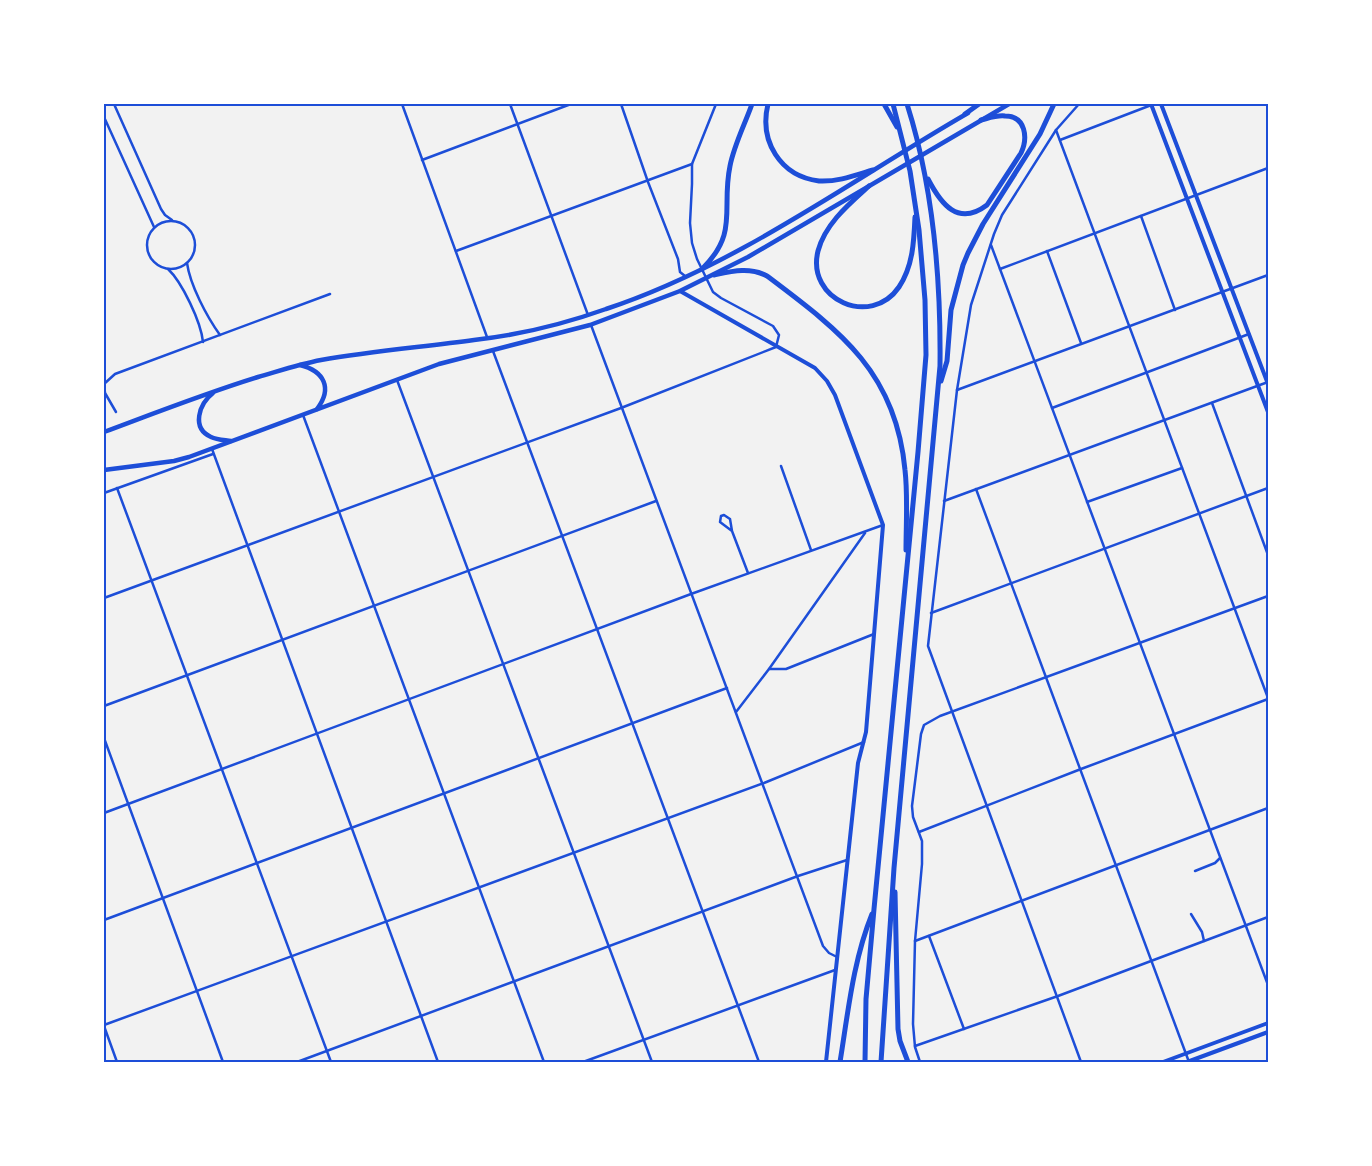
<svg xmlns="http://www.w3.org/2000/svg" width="1372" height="1166" viewBox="0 0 1372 1166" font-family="Poppins,sans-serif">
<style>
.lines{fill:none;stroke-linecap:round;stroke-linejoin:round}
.minor{stroke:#1d4ed8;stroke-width:2.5}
.tertiary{stroke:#1d4ed8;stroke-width:4}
.secondary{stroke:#1d4ed8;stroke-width:4}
.trunk{stroke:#1d4ed8;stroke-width:4.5}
.motorway{stroke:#1d4ed8;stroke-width:5}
.neatline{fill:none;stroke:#1d4ed8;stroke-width:2}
</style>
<rect width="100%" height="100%" fill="#f2f2f2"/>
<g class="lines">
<g class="minor">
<polyline points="114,104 161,209 165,215 172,220"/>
<polyline points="402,104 487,337"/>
<polyline points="510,104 588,315"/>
<polyline points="621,104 648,182 678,259 680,272 685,276"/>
<polyline points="1079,104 1056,130 1002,215 994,234 971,305 957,390 928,646 1081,1062"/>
<polyline points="104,117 154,227"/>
<polyline points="1056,130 1268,698"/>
<polyline points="1060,140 1154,104"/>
<polyline points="422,160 571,104"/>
<polyline points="1141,216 1175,310"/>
<circle cx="171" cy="245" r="24"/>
<polyline points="991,245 1268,985"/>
<polyline points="456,251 692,164"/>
<polyline points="1047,251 1081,343"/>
<path d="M187,263C190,285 207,317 220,335"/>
<path d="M168,269C182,282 201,322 203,342"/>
<polyline points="1000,269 1268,168"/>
<path d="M591,325C667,533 747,739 823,946L829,953L837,957"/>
<polyline points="493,351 759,1062"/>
<polyline points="397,380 652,1062"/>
<polyline points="104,384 115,374 330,294"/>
<polyline points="104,385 105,393 116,412"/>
<polyline points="957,390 1268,275"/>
<polyline points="1212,403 1268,555"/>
<polyline points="1052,408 1249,334"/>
<polyline points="303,415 544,1062"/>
<polyline points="212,449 438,1062"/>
<polyline points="781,466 811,550"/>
<polyline points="117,488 331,1062"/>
<polyline points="976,489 1189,1062"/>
<polyline points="104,493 213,454"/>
<polyline points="944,501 1268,382"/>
<polyline points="1087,502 1182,468"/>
<polyline points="732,531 720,522 721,516 724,515 730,519 732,531 748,573"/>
<polyline points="104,598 621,408 776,347 779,335 773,326 721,298 713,292 697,259 692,243 690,223 692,184 692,164 716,104"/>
<polyline points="931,613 1268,488"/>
<polyline points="769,669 786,669 874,634"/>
<polyline points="104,706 656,501"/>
<polyline points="736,712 769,669 865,533"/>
<polyline points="104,738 223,1062"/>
<polyline points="104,813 691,594 883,525"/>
<polyline points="919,832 1081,769 1268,699"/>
<polyline points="1195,871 1215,863 1220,858"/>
<polyline points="1191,914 1202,932 1204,941"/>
<polyline points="104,920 727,688"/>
<polyline points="929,936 964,1029"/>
<polyline points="915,941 1268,808"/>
<polyline points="104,1025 764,783 864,742"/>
<polyline points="104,1026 117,1062"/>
<polyline points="915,1046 1058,996 1268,917"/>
<polyline points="297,1062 798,876 847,860"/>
<polyline points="583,1062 835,970"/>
<polyline points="920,1062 915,1047 913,1024 915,941 922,864 922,841 913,817 912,806 921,734 924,725 940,716 1268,596"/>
</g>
<polyline class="tertiary" points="680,291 815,368 827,381 835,395 883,525 866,732 858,763 826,1062"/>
<g class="secondary">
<polyline points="1151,104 1268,412"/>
<polyline points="1161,104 1268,384"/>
<polyline points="1163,1062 1268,1023"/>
<polyline points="1187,1062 1268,1032"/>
</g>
<g class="trunk">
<path d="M300,365C324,371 333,388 317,409"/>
<path d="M213,393C199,404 191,428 211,437C217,440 225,440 231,441"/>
<path d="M104,432C155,413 206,393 258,377C279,371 300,364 321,360C372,351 423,347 474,340C519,335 564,324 606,309C736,266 850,181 968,113"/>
<polyline points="104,470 174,461 189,457 439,364 590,325 680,291 748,257 1009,104"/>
</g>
<g class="motorway">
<path d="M768,104C759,141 780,176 819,181C838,182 856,175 873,170"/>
<polyline points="884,104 897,127"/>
<polyline points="965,114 979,104"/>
<path d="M928,179C941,204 958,227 987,205L1021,153C1028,138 1026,116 1005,116C997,115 989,118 981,120"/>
<path d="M869,186C849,204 825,224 818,251C806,300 871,328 899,287C913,266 914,241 915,217"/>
<path d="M703,268C739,232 721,209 730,166C734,145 745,124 752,104"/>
<path d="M714,275C733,271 750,267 767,276C840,331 896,372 905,470C908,496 906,524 906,550"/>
<polyline points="941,381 947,361 951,310 963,265 968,253 983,224 1040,134 1054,104"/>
<polyline points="895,892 898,1029 900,1041 908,1062"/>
<path d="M840,1062C848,1013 853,961 872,914"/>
<polyline points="865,1062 866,999 874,909 918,452 926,355 925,300 919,230 910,171 893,104"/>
<path d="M881,1062L894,868L940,366C941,278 934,189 907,104"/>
</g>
</g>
<rect width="1372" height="1166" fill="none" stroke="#ffffff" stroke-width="210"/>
<rect x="105" y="105" width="1162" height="956" class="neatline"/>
</svg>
